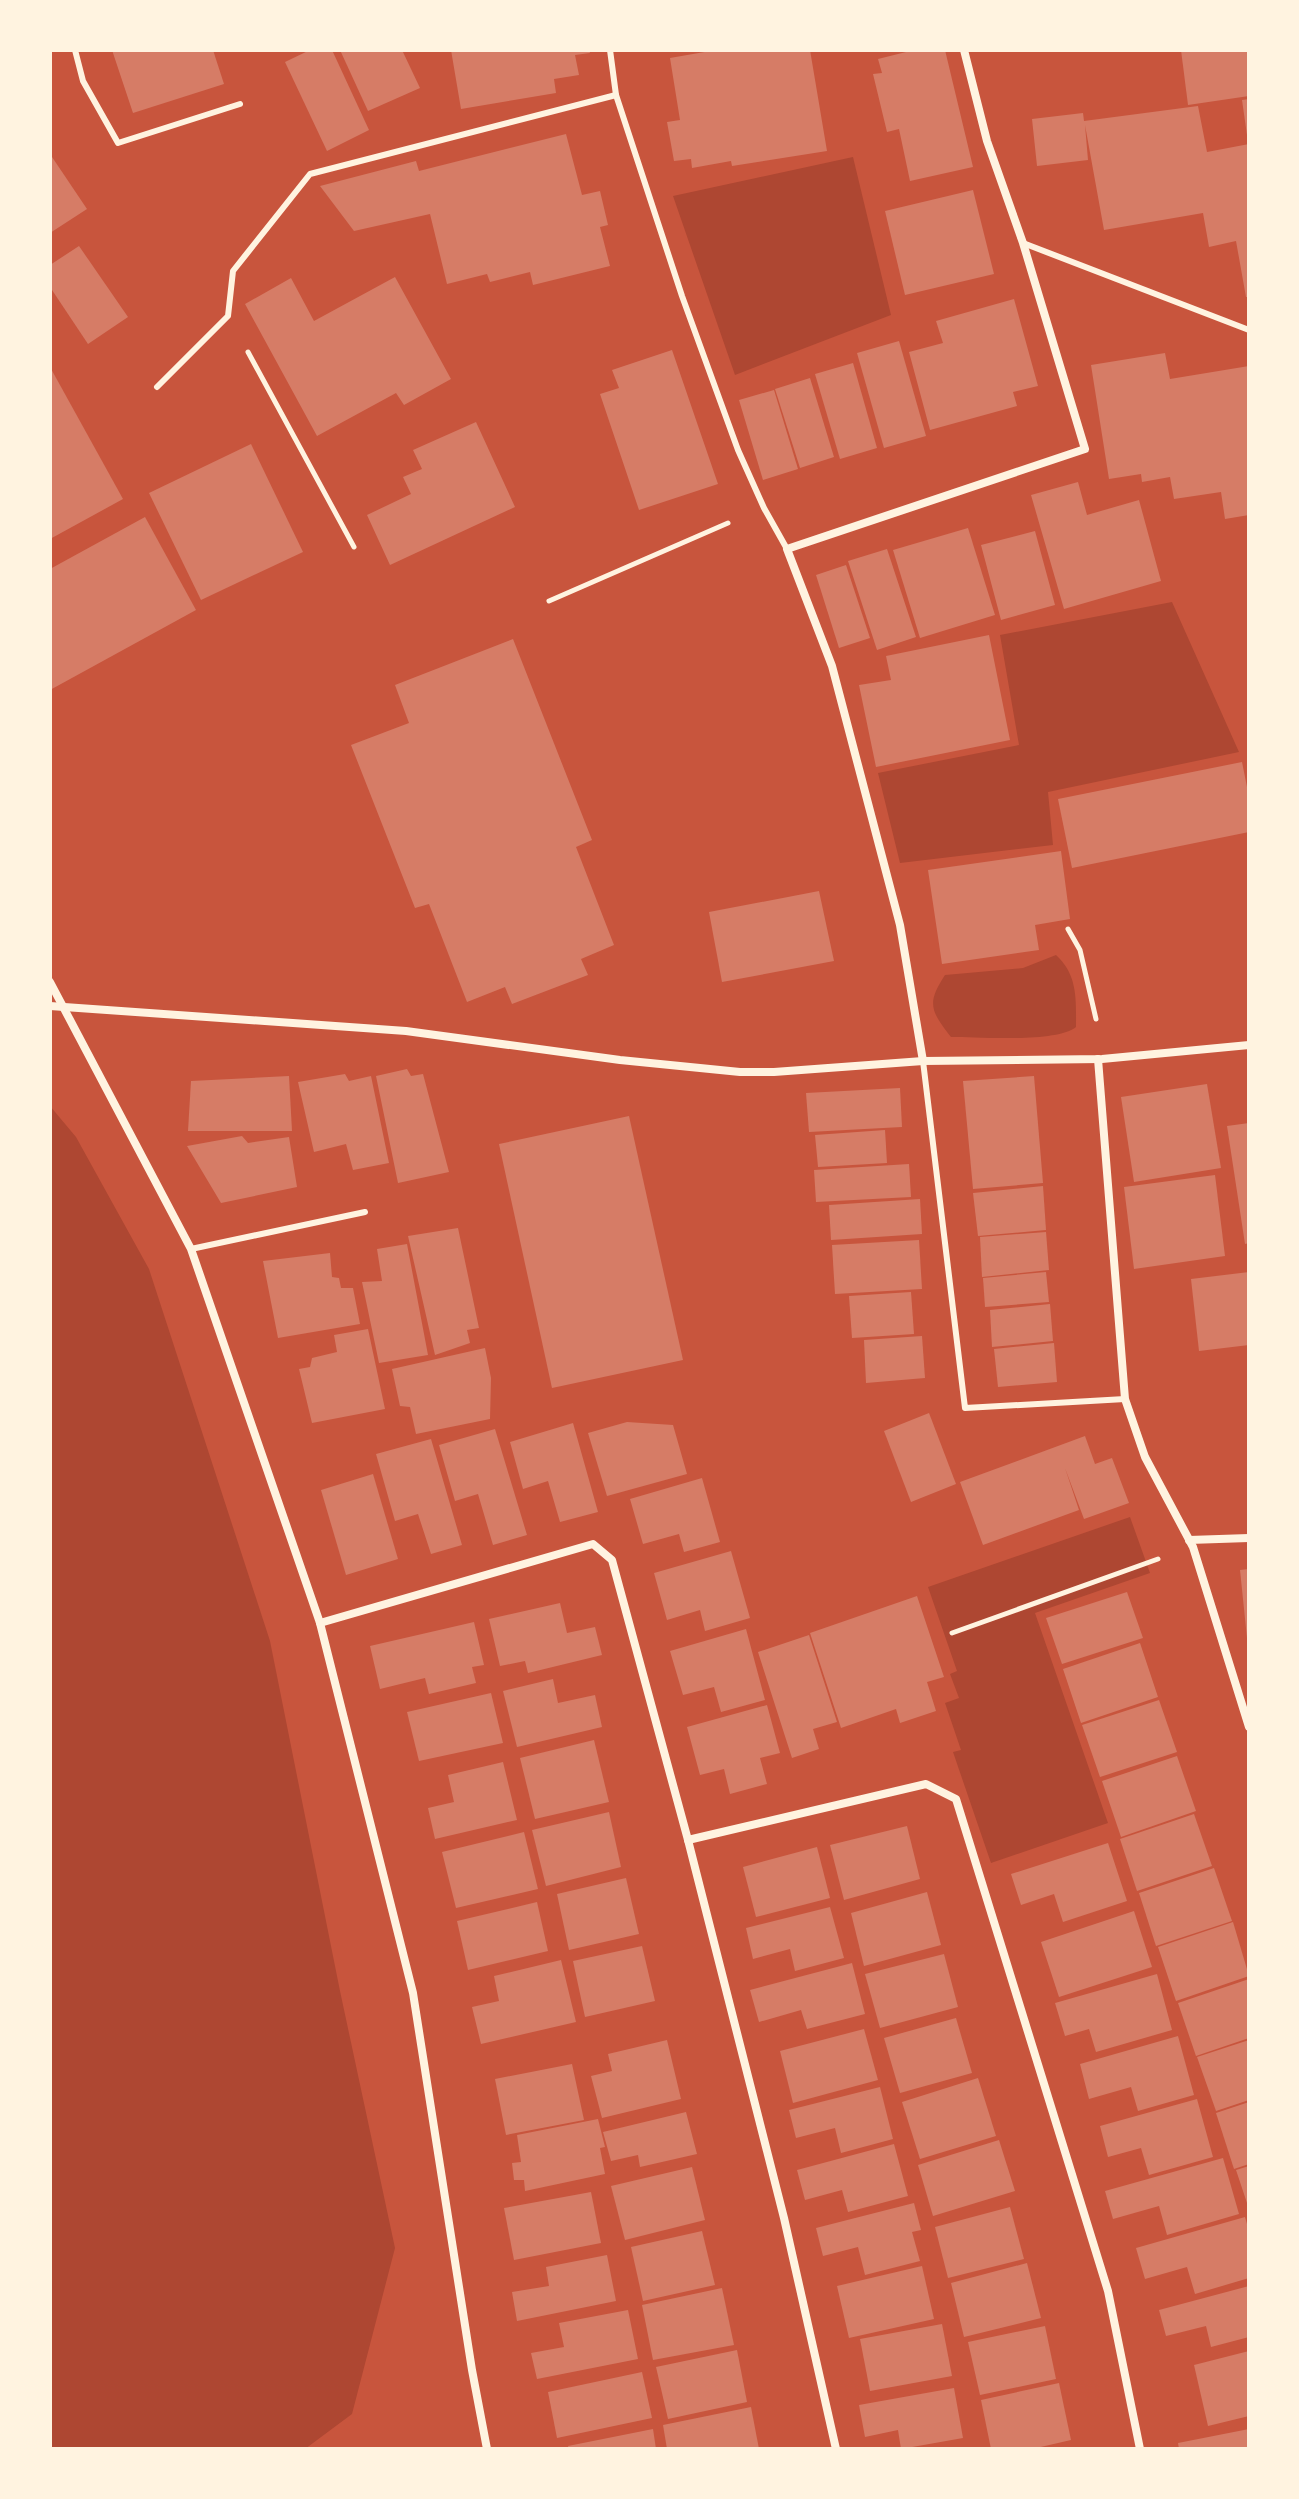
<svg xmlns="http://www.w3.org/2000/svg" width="1299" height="2499" viewBox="0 0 1299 2499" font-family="Bitter,serif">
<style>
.green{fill:#ae4732}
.building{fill:#d67c66}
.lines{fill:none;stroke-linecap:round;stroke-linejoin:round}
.path{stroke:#fff3e0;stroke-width:5}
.service{stroke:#fff3e0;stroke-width:6}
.minor{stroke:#fff3e0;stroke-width:8}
</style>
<rect width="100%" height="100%" fill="#c8553d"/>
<g class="green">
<polygon points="853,157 891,315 735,375 673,196"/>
<polygon points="1172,602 1239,752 1048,792 1053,845 900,863 878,773 1019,745 1000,635"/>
<path d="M1056,955C1078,975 1076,1000 1076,1027C1057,1043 979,1037 951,1037C931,1011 926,1004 945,975L1023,968Z"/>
<polygon points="50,1106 76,1137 149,1269 270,1641 340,1991 395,2248 352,2414 305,2449 50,2449"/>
<polygon points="1130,1517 1150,1573 1035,1613 1108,1823 991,1863 953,1752 961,1750 945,1703 959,1698 950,1674 957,1671 928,1587"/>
</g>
<g class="building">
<polygon points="112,50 213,50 224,84 133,113"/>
<polygon points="310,50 332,50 369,130 327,151 285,62"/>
<polygon points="340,50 402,50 420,88 368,111"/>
<polygon points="451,50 589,50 590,53 575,55 579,75 554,79 556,93 461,109"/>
<polygon points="716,50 810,50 827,151 732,166 731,161 692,168 691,159 674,161 667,122 680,120 670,58"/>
<polygon points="914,50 945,50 973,167 910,181 899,129 887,132 873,74 882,73 878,59"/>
<polygon points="1181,50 1249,50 1249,96 1188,105"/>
<polygon points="1249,99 1249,135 1247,135 1242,100"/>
<polygon points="1198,106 1207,152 1249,144 1249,297 1246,297 1236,241 1209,247 1203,213 1104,230 1085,125 1088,160 1037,166 1032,119 1083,113 1084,121"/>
<polygon points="566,134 582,195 600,191 608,225 600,227 610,266 533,285 530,272 490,282 487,274 447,284 430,214 354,231 320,186 416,161 419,171"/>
<polygon points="50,154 87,209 50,233"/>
<polygon points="973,190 994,274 905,295 885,211"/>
<polygon points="79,246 128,317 88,344 50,287 50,265"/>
<polygon points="395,277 451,379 404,405 396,393 317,436 245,304 291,278 314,321"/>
<polygon points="1014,299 1038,386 1013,392 1017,406 930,430 909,352 943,343 936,321"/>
<polygon points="899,341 926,436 884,448 857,353"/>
<polygon points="672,350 718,484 639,510 600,394 619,388 612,370"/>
<polygon points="1165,353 1170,379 1249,366 1249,515 1225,519 1221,492 1174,499 1170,477 1142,482 1141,474 1109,479 1091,365"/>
<polygon points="853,363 877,448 840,459 815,374"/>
<polygon points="50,367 123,499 50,539"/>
<polygon points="810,378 834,457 800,468 775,389"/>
<polygon points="774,390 798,469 763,480 739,400"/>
<polygon points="476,422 515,507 390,565 367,515 411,494 403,477 422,469 413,450"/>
<polygon points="251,444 303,552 201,600 149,493"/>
<polygon points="1078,482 1087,515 1139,500 1161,581 1064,609 1031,495"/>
<polygon points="145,517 196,610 50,690 50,569"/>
<polygon points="968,528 995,615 920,638 893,550"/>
<polygon points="1035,531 1055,605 1001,620 981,545"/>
<polygon points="887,549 916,637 877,650 848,561"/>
<polygon points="846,565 870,638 839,648 816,575"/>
<polygon points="989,635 1010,740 876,767 859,685 891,680 886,656"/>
<polygon points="513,639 592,840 576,847 614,945 581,959 588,975 512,1004 505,987 467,1002 429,904 415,908 351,745 409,723 395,685"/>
<polygon points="1242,762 1249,797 1249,832 1072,868 1058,799"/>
<polygon points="1061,851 1070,919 1035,925 1039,950 942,964 928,870"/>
<polygon points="819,891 834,961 722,982 709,912"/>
<polygon points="407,1069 411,1076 423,1074 449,1172 398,1183 376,1076"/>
<polygon points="345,1074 349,1081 371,1076 389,1163 353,1170 346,1144 314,1152 298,1082"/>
<polygon points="289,1076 292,1131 188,1131 191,1081"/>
<polygon points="1034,1076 1043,1183 973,1189 963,1081"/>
<polygon points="1207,1084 1221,1168 1134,1182 1121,1097"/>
<polygon points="900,1088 902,1127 809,1132 806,1093"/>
<polygon points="629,1116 683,1360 552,1388 499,1144"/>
<polygon points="1249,1123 1249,1243 1245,1244 1227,1126"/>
<polygon points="885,1130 887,1163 818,1167 815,1135"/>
<polygon points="242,1136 248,1143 289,1137 297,1187 221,1203 187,1146"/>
<polygon points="909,1164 911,1197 816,1202 814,1170"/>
<polygon points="1215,1175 1225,1256 1134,1269 1124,1187"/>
<polygon points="1043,1186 1046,1230 978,1236 973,1193"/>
<polygon points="920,1199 922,1234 831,1240 829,1205"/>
<polygon points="458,1228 479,1328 467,1330 470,1343 435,1355 408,1236"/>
<polygon points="1046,1232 1049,1270 982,1277 980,1237"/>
<polygon points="919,1240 922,1289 835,1294 832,1245"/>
<polygon points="407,1244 428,1355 379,1363 362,1282 382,1281 377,1249"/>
<polygon points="330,1253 332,1277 339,1278 341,1288 353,1288 360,1324 278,1338 263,1261"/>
<polygon points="1046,1272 1049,1302 985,1307 983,1278"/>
<polygon points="1249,1272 1249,1345 1199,1351 1191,1279"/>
<polygon points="911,1292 914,1334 852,1338 849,1296"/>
<polygon points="1050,1304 1053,1341 992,1347 990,1310"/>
<polygon points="368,1329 385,1409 312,1423 299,1369 310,1367 312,1358 337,1352 334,1335"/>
<polygon points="922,1336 925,1378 866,1383 864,1340"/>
<polygon points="1054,1343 1057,1382 998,1387 994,1349"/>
<polygon points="485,1348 491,1378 490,1419 416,1434 410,1407 400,1406 392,1369"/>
<polygon points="929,1413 956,1484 911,1502 884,1431"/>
<polygon points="627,1422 673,1425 687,1474 607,1496 588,1433"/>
<polygon points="573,1423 598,1512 560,1522 548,1481 523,1489 510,1442"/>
<polygon points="495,1429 527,1535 493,1545 478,1494 455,1501 439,1445"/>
<polygon points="1085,1436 1095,1464 1112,1458 1129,1503 1084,1519 1065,1468 1079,1510 983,1545 960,1482"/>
<polygon points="431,1439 462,1545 431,1554 418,1514 395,1521 376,1454"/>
<polygon points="373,1474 398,1559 346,1575 321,1490"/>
<polygon points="702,1478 720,1542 684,1552 679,1534 643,1544 630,1499"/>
<polygon points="731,1551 750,1618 705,1631 700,1610 667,1620 654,1573"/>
<polygon points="1249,1569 1249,1638 1247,1638 1240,1570"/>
<polygon points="1127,1592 1143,1638 1062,1664 1046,1618"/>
<polygon points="917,1596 944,1677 927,1682 936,1711 900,1723 896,1709 841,1728 810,1633"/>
<polygon points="560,1603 567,1633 595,1627 602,1655 528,1673 525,1661 500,1666 489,1619"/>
<polygon points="474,1622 484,1665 472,1667 476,1683 429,1694 425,1678 380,1689 370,1646"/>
<polygon points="746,1629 765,1700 721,1712 714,1687 683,1695 670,1651"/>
<polygon points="809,1635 837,1722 813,1729 819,1749 792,1758 758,1652"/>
<polygon points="1140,1643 1158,1697 1081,1723 1063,1669"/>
<polygon points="553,1679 558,1703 595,1695 602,1727 517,1747 503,1691"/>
<polygon points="491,1693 503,1743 419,1761 407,1712"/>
<polygon points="1159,1700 1177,1752 1100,1777 1082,1725"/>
<polygon points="767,1705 780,1753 760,1758 767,1784 730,1794 724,1769 700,1775 687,1727"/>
<polygon points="594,1740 609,1802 535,1819 520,1758"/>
<polygon points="1177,1756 1196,1811 1121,1837 1102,1781"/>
<polygon points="503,1762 517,1820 435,1839 428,1808 454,1802 448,1775"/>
<polygon points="609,1812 621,1867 546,1886 532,1830"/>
<polygon points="1194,1814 1212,1866 1137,1891 1120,1839"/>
<polygon points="907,1826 920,1879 844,1900 830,1845"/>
<polygon points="524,1832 538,1889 456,1908 442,1852"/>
<polygon points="1108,1843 1127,1901 1063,1922 1054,1894 1021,1905 1011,1874"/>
<polygon points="817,1847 830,1898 756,1917 743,1867"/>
<polygon points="1214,1868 1232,1921 1156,1946 1139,1893"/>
<polygon points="626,1878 639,1934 569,1950 557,1894"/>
<polygon points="927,1892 941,1945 864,1966 851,1913"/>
<polygon points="537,1902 548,1951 468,1970 457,1921"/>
<polygon points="830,1907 844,1958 795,1971 790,1949 753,1959 746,1928"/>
<polygon points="1134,1911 1152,1967 1059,1997 1041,1942"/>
<polygon points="1233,1922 1249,1976 1176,2001 1158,1947"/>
<polygon points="642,1946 655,2001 585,2017 573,1961"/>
<polygon points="944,1954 958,2007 880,2028 865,1974"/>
<polygon points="561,1960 576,2022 481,2044 472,2007 499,2001 494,1976"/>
<polygon points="852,1963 865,2014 807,2029 801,2010 759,2022 750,1990"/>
<polygon points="1157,1974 1172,2030 1096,2052 1089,2029 1065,2036 1055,2003"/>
<polygon points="1249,1979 1249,2038 1196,2056 1178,2003"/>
<polygon points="956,2018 972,2073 900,2093 884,2038"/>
<polygon points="864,2029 878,2080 793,2103 780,2051"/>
<polygon points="1178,2036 1194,2095 1138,2111 1131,2087 1089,2099 1080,2064"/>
<polygon points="667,2040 681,2099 602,2118 591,2076 612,2071 608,2054"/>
<polygon points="1249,2040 1249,2100 1216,2111 1197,2057"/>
<polygon points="572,2064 584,2120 506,2135 495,2079"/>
<polygon points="978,2078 996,2136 920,2159 902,2102"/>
<polygon points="880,2087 893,2139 841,2153 835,2128 796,2138 789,2110"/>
<polygon points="1197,2099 1213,2157 1149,2175 1141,2148 1108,2157 1100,2126"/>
<polygon points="1249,2102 1249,2164 1234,2169 1216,2113"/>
<polygon points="686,2112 697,2154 640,2167 638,2155 611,2161 603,2132"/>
<polygon points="598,2119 605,2147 600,2148 605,2174 525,2191 524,2180 514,2180 512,2163 521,2162 517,2135"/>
<polygon points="999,2140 1015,2191 933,2216 918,2165"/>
<polygon points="894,2144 908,2196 848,2212 842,2190 805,2200 797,2170"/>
<polygon points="1223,2158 1239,2214 1167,2235 1159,2206 1113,2219 1105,2191"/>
<polygon points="1249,2166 1249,2206 1248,2206 1236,2170"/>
<polygon points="692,2167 705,2220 625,2240 611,2186"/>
<polygon points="591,2192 601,2243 514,2260 504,2208"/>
<polygon points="914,2203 921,2230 912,2232 920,2261 865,2275 858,2247 823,2256 816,2228"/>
<polygon points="1010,2207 1024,2259 948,2278 935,2227"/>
<polygon points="1245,2217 1249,2231 1249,2278 1195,2294 1187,2267 1145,2279 1136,2248"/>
<polygon points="702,2231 715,2285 643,2301 631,2247"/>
<polygon points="607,2255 616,2301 517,2321 512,2292 549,2286 546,2267"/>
<polygon points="1027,2263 1041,2318 964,2337 951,2283"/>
<polygon points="922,2266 934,2319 849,2338 837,2286"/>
<polygon points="1249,2286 1249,2337 1211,2347 1206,2326 1166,2336 1159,2310"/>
<polygon points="722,2288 734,2345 653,2360 642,2305"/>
<polygon points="628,2310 638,2359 537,2379 531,2353 564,2347 559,2323"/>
<polygon points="942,2324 952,2376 870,2391 860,2339"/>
<polygon points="1045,2326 1056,2379 980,2395 968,2342"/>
<polygon points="737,2350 747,2402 668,2419 656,2367"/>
<polygon points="1249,2351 1249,2416 1208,2426 1194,2365"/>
<polygon points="642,2372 652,2418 557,2438 548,2392"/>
<polygon points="1059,2383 1071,2440 1032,2449 991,2449 981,2400"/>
<polygon points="954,2388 963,2438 901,2449 898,2430 865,2437 859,2405"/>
<polygon points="751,2407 759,2449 667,2449 663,2425"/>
<polygon points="653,2429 656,2449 569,2449 568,2446"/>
<polygon points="1249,2429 1249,2449 1179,2449 1178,2443"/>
</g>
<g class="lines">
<g class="path">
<polyline points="248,352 354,547"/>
<polyline points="549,601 728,523"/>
<polyline points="1068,929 1080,950 1096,1019"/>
<polyline points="952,1633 1158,1559"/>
</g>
<g class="service">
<polyline points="75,50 83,81 118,143 240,104"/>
<polyline points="610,50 616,95 682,296 738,450 764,508 787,549"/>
<polyline points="1023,243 1249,330"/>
<polyline points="157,387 228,316 233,271 310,174 616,95"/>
<polyline points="923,1061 965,1408 1125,1399"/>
<polyline points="191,1249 365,1212"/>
</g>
<g class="minor">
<polyline points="50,982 191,1249 320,1623 413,1993 472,2370 487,2449"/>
<polyline points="50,1006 406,1031 620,1060 740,1072 774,1072 923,1061 1102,1059 1249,1045"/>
<polyline points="1098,1059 1125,1399 1145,1457 1193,1547 1249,1727"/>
<polyline points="923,1061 900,925 832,666 787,549 1085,449 1023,243 987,141 964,50"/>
<polyline points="1189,1540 1249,1538"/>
<polyline points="320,1623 593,1544 612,1560 688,1840 784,2218 836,2449"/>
<polyline points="688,1840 926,1784 956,1799 1108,2291 1140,2449"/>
</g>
</g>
<rect width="1299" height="2499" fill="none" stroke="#fff3e0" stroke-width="104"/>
</svg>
